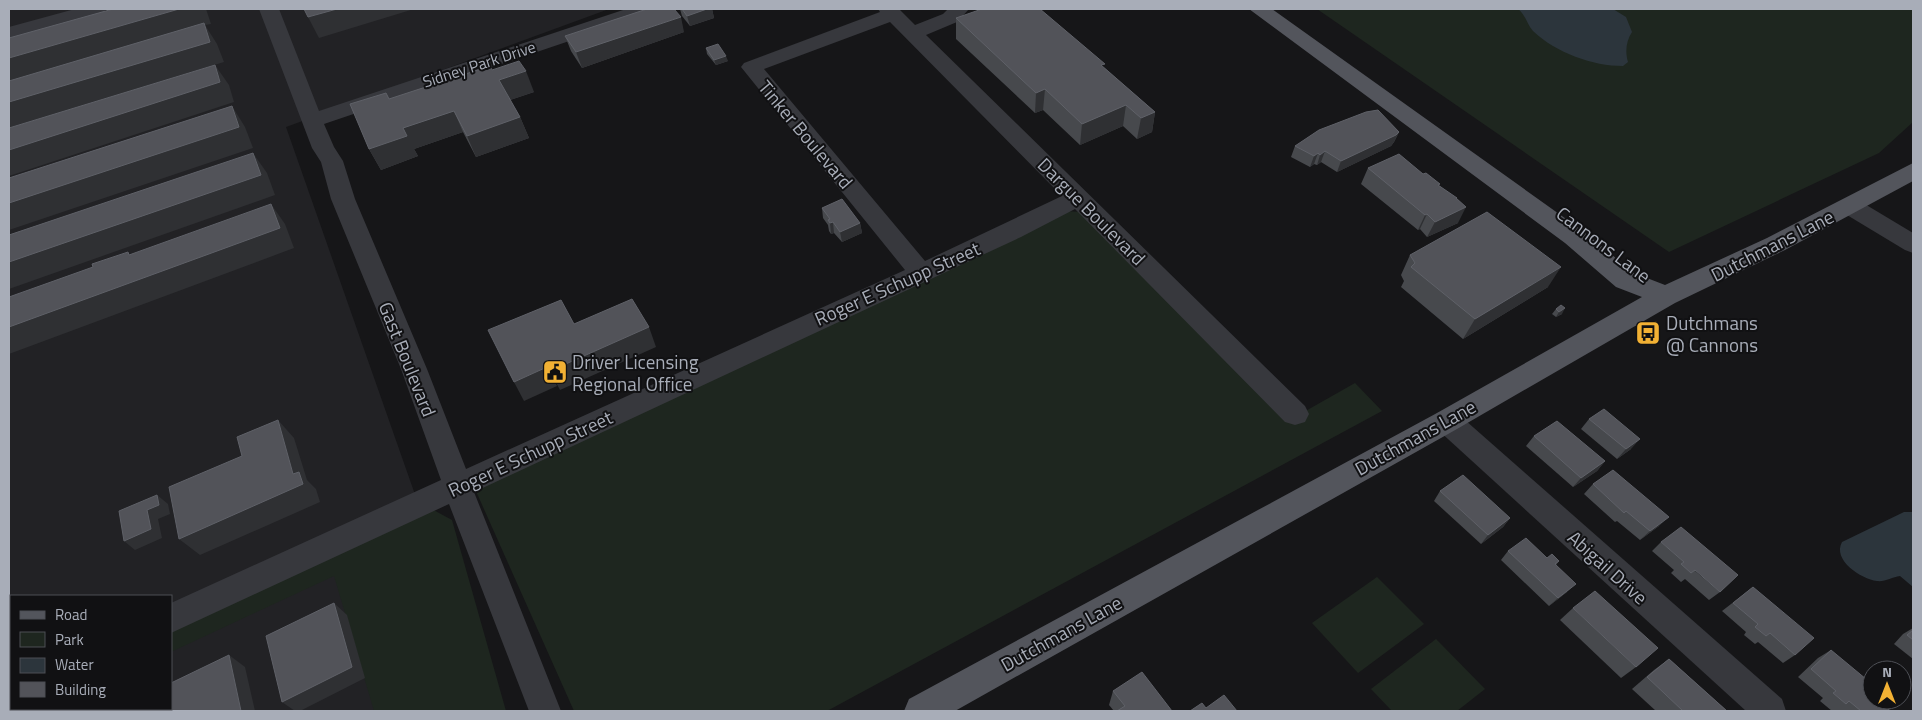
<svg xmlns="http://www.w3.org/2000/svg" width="1922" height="720" viewBox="0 0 1922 720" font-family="'Titillium Web',sans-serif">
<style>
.built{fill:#222225;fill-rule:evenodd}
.green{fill:#1e261f}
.water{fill:#2c353c}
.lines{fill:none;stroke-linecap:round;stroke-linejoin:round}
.minor{fill:#37383d;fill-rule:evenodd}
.major{fill:#53555c;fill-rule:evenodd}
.wall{fill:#47494d}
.shaded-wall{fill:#2f3033}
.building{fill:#525359;stroke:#5f6168}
.labels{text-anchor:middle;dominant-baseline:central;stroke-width:4;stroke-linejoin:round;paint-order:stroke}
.far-street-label{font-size:16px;fill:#a8adb8;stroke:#111113}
.street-label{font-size:19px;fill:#a8adb8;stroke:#111113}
.poi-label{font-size:19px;fill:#a8adb8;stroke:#111113;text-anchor:start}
</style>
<rect width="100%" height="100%" fill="#161618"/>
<path class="built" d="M9,9H609L286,127L491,711H9ZM11,596H171V709H11Z"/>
<g class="green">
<polygon points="1317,9 1913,9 1913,122 1879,153 1669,252"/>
<polygon points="1064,211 1082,212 1295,417 1355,383 1382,411 827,711 574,711 471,480"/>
<polygon points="428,507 452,520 506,711 374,711 334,576 171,652 171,625"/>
<polygon points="1377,577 1424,624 1358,673 1312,623"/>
<polygon points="1436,639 1485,689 1457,711 1392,711 1371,689"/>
</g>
<g class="water">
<path d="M1518,9H1613L1626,17L1632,32C1626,41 1625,52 1628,62L1623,66C1593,66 1556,53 1533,31C1527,25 1526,15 1518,9Z"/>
<path d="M1904,512H1913V587L1900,576C1892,577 1885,582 1877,581C1861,579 1832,560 1842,542Z"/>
</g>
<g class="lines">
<g class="minor">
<polygon points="75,9 106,9 103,13 9,39 9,27"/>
<path d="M259,9H279L319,111L626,9H655L652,13L324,124L334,147L343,161L355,199L427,369L466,469L905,270L741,67L744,63L880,12L878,9H899L915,25L943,14L948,9H969L957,22L926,35L1305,406L1309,414L1305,422L1295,425L1285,422L1075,209L1021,237L474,492L561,711H529L449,504L171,633V603L441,480L401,369L331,199L321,162L312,148ZM890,22L1062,196L925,261L764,69Z"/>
<polygon points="1850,198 1858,200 1913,233 1913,253 1905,250 1842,212 1838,206 1842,200"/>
<polygon points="1447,410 1457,413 1782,699 1786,711 1746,711 1437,429 1433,421 1437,413"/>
<polygon points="11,677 12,709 9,710 9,678"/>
</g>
<polygon class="major" points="1249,9 1272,9 1583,231 1634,273 1665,285 1767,238 1913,163 1913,181 1785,250 1675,303 1457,429 955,711 904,711 909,699 1437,413 1642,297 1616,287 1565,243"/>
</g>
<g class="wall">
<polygon points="680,9 712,9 714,18 690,26 682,16"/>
<polygon points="956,18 1104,68 1155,112 1152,132 1137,139 1123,126 1080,145 1043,110 1035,113 956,39"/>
<polygon points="684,32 582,68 571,51 565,36"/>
<polygon points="706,48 728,61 716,65 707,54"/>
<polygon points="492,70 534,92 510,100 520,117 529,138 476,157 463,132 414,149 418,156 381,170 369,149 389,99"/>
<polygon points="1399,132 1394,142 1391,146 1337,172 1321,162 1317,165 1314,164 1310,167 1291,157 1295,146"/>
<polygon points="1368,168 1423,174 1457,199 1458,223 1427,237 1420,229 1418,230 1361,184"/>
<polygon points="822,208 860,223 862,233 842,242 834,233 831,234 829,231 828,225 823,218"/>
<polygon points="1410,255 1548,287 1463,339 1401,287 1404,281 1401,275"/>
<polygon points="1556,309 1562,314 1556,317 1552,314"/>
<polygon points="1589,419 1631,449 1617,459 1581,429"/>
<polygon points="1534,436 1605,461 1597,471 1573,487 1526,446"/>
<polygon points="1593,484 1659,526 1640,540 1617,521 1615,522 1584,494"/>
<polygon points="1440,491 1510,518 1503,527 1481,544 1434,501"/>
<polygon points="1661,542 1720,592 1709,600 1685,579 1681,582 1671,573 1674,570 1652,551"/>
<polygon points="1508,551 1559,561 1556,565 1567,592 1549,606 1501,560"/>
<polygon points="1753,587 1795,655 1783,663 1758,642 1755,644 1744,635 1746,632 1722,611"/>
<polygon points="1573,608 1636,667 1621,678 1560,620"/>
<polygon points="1913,628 1913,659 1894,644 1903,634"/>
<polygon points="1831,650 1887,711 1839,711 1837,710 1832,711 1820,701 1823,698 1798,677 1818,658"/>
<polygon points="1669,659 1727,711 1656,711 1632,689 1654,670"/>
<polygon points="1113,691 1172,711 1114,711 1109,705"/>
</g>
<g class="shaded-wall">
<polygon points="179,9 206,9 211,24 205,25 217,44 224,62 9,128 9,58"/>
<polygon points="337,9 414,9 319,38 308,17"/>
<polygon points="707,9 712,9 714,18 690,26 687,16"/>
<polygon points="681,17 684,32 582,68 576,52"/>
<polygon points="726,56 728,61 716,65 714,60"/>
<polygon points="215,65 229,85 234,102 9,176 9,150"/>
<polygon points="526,71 534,92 507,101 499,80"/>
<polygon points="1045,89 1043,110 1035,113 1036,93"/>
<polygon points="1126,105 1123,126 1080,145 1082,124"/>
<polygon points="232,106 245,127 253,148 9,230 9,203"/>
<polygon points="454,111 463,132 414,149 418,156 381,170 369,149 403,128"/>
<polygon points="1155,112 1152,132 1137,139 1141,118"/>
<polygon points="520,117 529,138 476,157 467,136"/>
<polygon points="1399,132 1394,142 1391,146 1337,172 1341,161"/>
<polygon points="1325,151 1321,162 1317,165 1320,155"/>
<polygon points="253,153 267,173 275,195 9,289 9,262"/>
<polygon points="1318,153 1314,164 1310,167 1314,156"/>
<polygon points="271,204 285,224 294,248 9,354 9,327"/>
<polygon points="1466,207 1458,223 1427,237 1435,222"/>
<polygon points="1427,214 1420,229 1418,230 1425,215"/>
<polygon points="833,222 834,233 831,234 830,223"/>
<polygon points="860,223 862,233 842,242 840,232"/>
<polygon points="1561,267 1548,287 1463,339 1475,319"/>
<polygon points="1565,308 1562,314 1556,317 1559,312"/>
<polygon points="649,327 656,347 560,390 550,371"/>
<polygon points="547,367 557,386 524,401 514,382"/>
<polygon points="278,420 294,438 307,480 316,489 320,502 200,555 179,539 293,474"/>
<polygon points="1640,439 1631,449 1617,459 1626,449"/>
<polygon points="1605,461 1597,471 1573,487 1581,478"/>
<polygon points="157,495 168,504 170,514 158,519 162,538 135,550 124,541 147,510"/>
<polygon points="1669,517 1659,526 1640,540 1650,531"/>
<polygon points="1510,518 1503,527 1481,544 1488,535"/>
<polygon points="1576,584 1567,592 1549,606 1558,598"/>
<polygon points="334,603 347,615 365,678 300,711 295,711 282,702"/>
<polygon points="229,655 245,667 255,711 241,711"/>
</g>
<g class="building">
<polygon points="113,9 179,9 9,58 9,38"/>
<polygon points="304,9 337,9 308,17"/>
<polygon points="647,9 674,9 681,17 576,52 565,36"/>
<polygon points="682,9 707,9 687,16"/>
<polygon points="982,9 1040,9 1105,64 1101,65 1155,112 1141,118 1126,105 1082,124 1045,89 1036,93 956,18"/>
<polygon points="204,23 210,42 9,102 9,81"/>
<polygon points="718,44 726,56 714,60 706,48"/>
<polygon points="519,61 526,71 499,80 520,117 467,136 454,111 403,128 407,136 369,149 350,104 386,93 389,99 490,66 492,70"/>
<polygon points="215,65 220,82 9,150 9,128"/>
<polygon points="232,106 239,127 9,203 9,178"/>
<polygon points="1378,110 1399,132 1396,135 1341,161 1325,151 1320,155 1318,153 1314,156 1295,146 1319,130 1366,112"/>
<polygon points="253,153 261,175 9,262 9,235"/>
<polygon points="1399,154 1423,174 1426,173 1440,184 1438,185 1457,198 1456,198 1466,207 1435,222 1427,214 1425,215 1368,168"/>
<polygon points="842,199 860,223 840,232 833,222 830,223 828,220 830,219 822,208"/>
<polygon points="271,204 280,228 9,327 9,297 93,267 92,264 128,252 129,255"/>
<polygon points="1487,212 1561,267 1475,319 1411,267 1415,263 1410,255"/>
<polygon points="632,299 649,327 550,371 547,367 514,382 488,330 561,300 574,324"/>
<polygon points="1561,305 1565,308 1559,312 1556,309"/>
<polygon points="1604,409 1640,439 1626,449 1589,419"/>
<polygon points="278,420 293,474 299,472 303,484 179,539 169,487 242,456 237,437"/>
<polygon points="1557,421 1605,461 1581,478 1534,436"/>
<polygon points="1613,470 1669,517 1650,531 1626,511 1624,513 1593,484"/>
<polygon points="1463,475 1510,518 1488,535 1440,491"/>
<polygon points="157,495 159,505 147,510 151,529 124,541 119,511"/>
<polygon points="1681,527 1738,575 1720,592 1695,570 1691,573 1681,564 1684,562 1661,542"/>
<polygon points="1526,538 1547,558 1552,554 1559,561 1555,564 1576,584 1558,598 1508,551"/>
<polygon points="1753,587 1814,638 1795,655 1770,633 1766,636 1755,627 1758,624 1733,603"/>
<polygon points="1595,591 1658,648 1636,667 1573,608"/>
<polygon points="334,603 352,667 282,702 266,636"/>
<polygon points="1913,630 1913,640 1907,635"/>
<polygon points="1831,650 1872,684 1872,700 1891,700 1895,704 1887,711 1861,711 1849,701 1846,704 1833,693 1836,691 1811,669"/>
<polygon points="229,655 241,711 133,711 132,709 171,709 171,683"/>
<polygon points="1669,659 1727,711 1683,711 1647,677"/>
<polygon points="1142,672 1172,711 1117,711 1125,706 1113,691"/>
<polygon points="1224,695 1237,711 1190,711 1202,703 1206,708"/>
</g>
<defs>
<symbol id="bus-square" viewBox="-11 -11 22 22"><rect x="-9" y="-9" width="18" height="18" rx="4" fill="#f2b134" stroke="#111113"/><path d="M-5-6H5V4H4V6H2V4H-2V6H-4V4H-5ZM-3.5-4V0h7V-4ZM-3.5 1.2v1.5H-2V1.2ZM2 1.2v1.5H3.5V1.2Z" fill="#111"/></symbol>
<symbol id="civic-square" viewBox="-11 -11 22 22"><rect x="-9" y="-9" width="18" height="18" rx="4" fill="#f2b134" stroke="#111113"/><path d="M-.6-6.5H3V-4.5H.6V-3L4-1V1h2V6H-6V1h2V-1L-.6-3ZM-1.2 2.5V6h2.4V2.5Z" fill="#111"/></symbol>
</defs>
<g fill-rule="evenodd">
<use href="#bus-square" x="1634" y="319" width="28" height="28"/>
<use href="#civic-square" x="541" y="358" width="28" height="28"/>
</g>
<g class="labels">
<g class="far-street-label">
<text transform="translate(479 64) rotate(-18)">Sidney Park Drive</text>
</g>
<g class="street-label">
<text transform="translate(806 134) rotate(50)">Tinker Boulevard</text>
<text transform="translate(1092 211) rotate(45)">Dargue Boulevard</text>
<text transform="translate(1604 244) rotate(37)">Cannons Lane</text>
<text transform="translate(1772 245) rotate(-27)">Dutchmans Lane</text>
<text transform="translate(897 283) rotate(-24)">Roger E Schupp Street</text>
<text transform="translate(408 359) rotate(68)">Gast Boulevard</text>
<text transform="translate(1415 437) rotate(-29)">Dutchmans Lane</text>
<text transform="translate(530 453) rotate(-25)">Roger E Schupp Street</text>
<text transform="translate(1608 567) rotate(42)">Abigail Drive</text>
<text transform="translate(1061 633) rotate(-29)">Dutchmans Lane</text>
</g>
<g class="poi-label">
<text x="1666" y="322">Dutchmans<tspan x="1666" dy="22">@ Cannons</tspan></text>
<text x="572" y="361">Driver Licensing<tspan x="572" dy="22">Regional Office</tspan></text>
</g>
</g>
<rect width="1922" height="720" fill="none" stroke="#a8adb8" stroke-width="20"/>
<rect x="10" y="595" width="162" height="115" fill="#111113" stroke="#4d4f55"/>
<rect x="20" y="611" width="25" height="8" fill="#53555c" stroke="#4d4f55"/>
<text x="55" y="620" font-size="15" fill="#a8adb8">Road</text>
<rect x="20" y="632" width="25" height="15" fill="#1e261f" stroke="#4d4f55"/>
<text x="55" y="645" font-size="15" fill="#a8adb8">Park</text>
<rect x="20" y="658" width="25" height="15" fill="#2c353c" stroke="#4d4f55"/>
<text x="55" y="670" font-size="15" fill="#a8adb8">Water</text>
<rect x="20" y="682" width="25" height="15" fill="#525359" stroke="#4d4f55"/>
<text x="55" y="695" font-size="15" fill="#a8adb8">Building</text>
<g transform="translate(1887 685)"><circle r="24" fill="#111113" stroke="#4d4f55"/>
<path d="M0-4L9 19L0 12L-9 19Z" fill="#f2b134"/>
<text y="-8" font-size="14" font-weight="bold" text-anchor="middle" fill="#a8adb8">N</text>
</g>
</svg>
